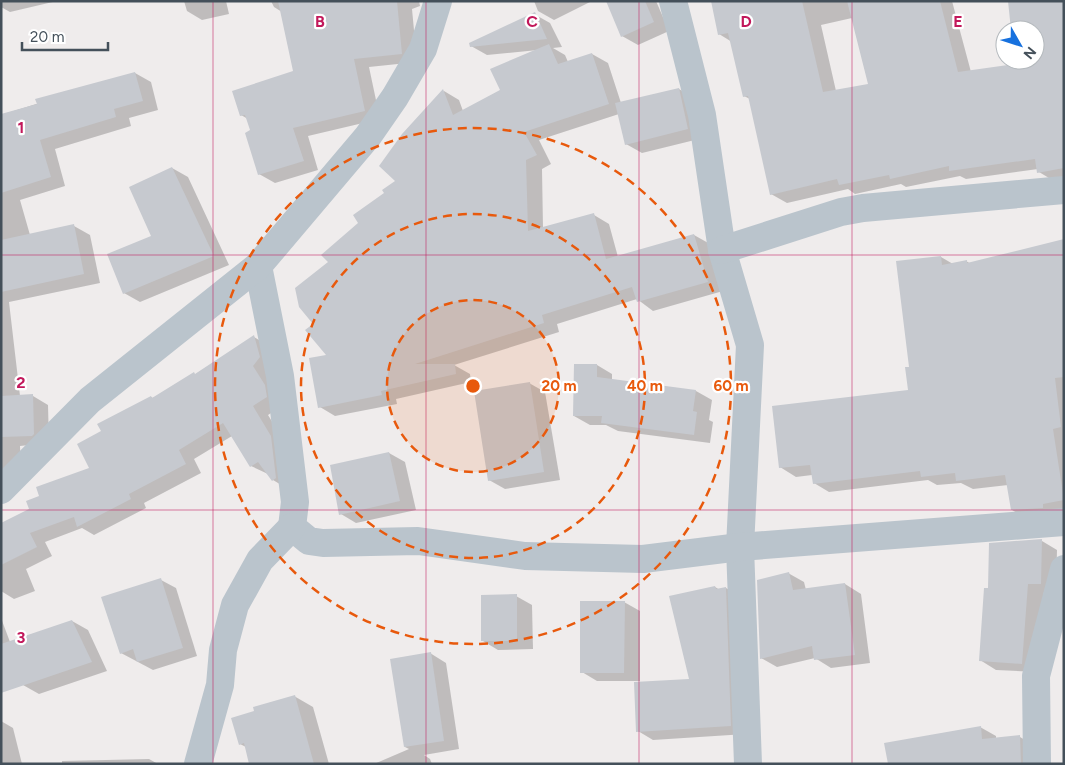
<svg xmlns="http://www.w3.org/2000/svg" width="1065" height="765" viewBox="0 0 1065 765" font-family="Figtree,sans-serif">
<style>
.shadow{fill:#0003;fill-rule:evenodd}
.building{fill:#c6c9cf}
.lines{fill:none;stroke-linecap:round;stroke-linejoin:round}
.street{stroke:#bac4cc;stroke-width:28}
.grid{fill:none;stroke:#c2185b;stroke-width:1;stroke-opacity:0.55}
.ring{fill:none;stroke:#e8590c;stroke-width:2.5;stroke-dasharray:9 6}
.grid-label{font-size:16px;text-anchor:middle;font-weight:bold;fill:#c2185b;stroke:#fff;stroke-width:4.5;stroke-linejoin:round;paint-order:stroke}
.centre{fill:#e8590c;stroke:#fff;stroke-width:2.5}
.ring-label{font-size:15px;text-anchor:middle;font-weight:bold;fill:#e8590c;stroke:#fff;stroke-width:4.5;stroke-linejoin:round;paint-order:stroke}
</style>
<rect width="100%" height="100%" fill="#efecec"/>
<g class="shadow">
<polygon points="1,1 57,1 10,12 1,7"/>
<polygon points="184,1 226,1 229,14 202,20 187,11"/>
<polygon points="271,1 419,1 420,6 412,9 417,62 369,67 380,119 308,136 318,170 275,183 259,174 252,131 248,119 241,115 295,72 282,12 274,7"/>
<polygon points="534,1 592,1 554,20 538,11"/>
<polygon points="607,1 656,1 669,31 638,45 622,36"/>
<path d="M712,1H952L971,72L1016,65V60H1035V30H1012L1064,1V180L1054,181L1039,172L1038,169L966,179L960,176L906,187L901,184L855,194L848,189L787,203L771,194L750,99L744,96L732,42L719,34ZM852,18L869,85L836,91L821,25Z"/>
<polygon points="534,14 550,23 562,47 553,48 565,55 568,62 592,54 608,63 621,103 679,89 694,98 703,138 642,153 626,144 619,114 539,140 551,164 542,169 543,228 594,215 609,224 618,257 694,235 710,244 723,291 653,311 637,299 557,324 559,332 454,365 470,374 471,382 396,399 397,404 335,416 320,407 328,356 315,324 329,262 360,223 397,181 444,91 459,100 463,111 501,90 538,50 487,55 471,46"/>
<polygon points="135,73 151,82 158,110 129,118 131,126 55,149 65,186 20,200 30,235 74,226 90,235 100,283 9,302 20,396 33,396 48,405 49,443 20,446 21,470 1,471 1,115"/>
<polygon points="172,168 188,177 229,265 140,302 124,293 153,236"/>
<polygon points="1064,240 1064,511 1028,519 1012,510 1008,485 973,489 961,483 937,485 928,480 829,492 814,483 812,475 796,477 780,467 909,391 910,368 941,257 953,264 966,261 971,264"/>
<polygon points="254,337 269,346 282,406 268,415 287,446 288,489 273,480 268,474 251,466 232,436 194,459 201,473 144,503 146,508 94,535 82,528 45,542 52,556 26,569 35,591 14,599 1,591 1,524 31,510 41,497 91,468 103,432 151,397 153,398 196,374"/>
<polygon points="597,365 612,374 612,380 696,391 712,400 709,420 713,422 710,443 618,431 606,425 590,425 574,416"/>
<polygon points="529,383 545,392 560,480 505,489 489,480"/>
<polygon points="389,453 405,462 416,510 356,523 341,514"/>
<polygon points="1042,541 1057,550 1056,592 1044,592 1038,672 996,670 980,660 990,590"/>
<polygon points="788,573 804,582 806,590 845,584 861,594 870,663 831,668 815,658 777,667 761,658"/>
<polygon points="161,580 176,588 197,656 153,670 121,653"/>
<polygon points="715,587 720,590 726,588 741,597 746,734 653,740 638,731 691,680"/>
<polygon points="516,596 532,605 533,649 498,650 483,641"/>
<polygon points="624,602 640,611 640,681 597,681 582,672"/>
<polygon points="1,618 10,642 72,621 88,630 107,671 39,694 23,685 1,664"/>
<polygon points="430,653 446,663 459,749 424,755 430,759 432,764 374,764 409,749 405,747"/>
<polygon points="294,696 313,707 329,764 251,764 246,747 240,744 255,712"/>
<polygon points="1,721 13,728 22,764 1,764"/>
<polygon points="980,727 996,736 996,739 1020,737 1035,746 1036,764 889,764"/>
<polygon points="149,759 158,764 62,764 62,761"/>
</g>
<g class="building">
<polygon points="278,1 397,1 402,54 354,59 365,111 293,128 304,161 258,175 245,133 250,130 245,115 240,116 232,91 293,71"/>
<polygon points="606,1 645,1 654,22 621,37"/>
<polygon points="711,1 802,1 823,92 868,84 847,1 940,1 958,72 1015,64 1015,60 1035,60 1035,30 1011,30 1008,1 1064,1 1064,168 1037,173 1035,159 949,171 949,166 890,179 889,175 839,185 837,179 770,195 748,96 743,97 728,33 718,35"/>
<polygon points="535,12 547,39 470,47 469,43"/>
<polygon points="549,44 558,64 592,53 609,104 524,132 537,155 526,160 528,231 594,213 606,259 694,234 708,282 637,302 632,287 542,315 544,323 415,364 455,364 456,374 381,391 382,395 318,408 309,358 326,355 305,330 313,324 299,307 295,288 328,262 321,255 358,223 353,215 384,193 382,190 395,181 379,166 402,134 443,89 453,115 500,90 490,69"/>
<polygon points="135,72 143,101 114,109 116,117 40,140 51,177 1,193 1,114 37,104 35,99"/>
<polygon points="679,88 688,129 625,145 615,103"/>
<polygon points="172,167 214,256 123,294 107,254 151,236 129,187"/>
<polygon points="74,224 84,274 1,292 1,240"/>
<polygon points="1064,239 1064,377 1055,378 1061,427 1053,429 1064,500 1043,504 1043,508 1011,510 1005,475 956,481 955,473 921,477 920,471 813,484 810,465 779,468 772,406 908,390 905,367 909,367 896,261 941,256 942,265 967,260 967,263"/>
<polygon points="254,335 260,357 253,366 265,385 267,397 253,406 271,436 276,478 272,481 258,462 250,467 223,423 179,450 186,464 129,494 131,499 77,527 74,517 30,533 37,547 1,565 1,523 29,509 26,501 39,496 36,487 89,468 77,444 101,431 97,424 151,396 152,398 194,372 195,374"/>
<polygon points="574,364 597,364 597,377 696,390 693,411 697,412 694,435 601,423 602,416 573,416"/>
<polygon points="530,382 544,472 488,481 474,391"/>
<polygon points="33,394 34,434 32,436 1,437 1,396"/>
<polygon points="389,452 400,501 339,515 330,465"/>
<polygon points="1042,539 1041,584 1028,584 1022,664 979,661 984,588 988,588 989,543"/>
<polygon points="789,572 793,590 845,583 855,655 814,660 812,646 760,659 757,580"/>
<polygon points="161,578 183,648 137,662 133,649 120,654 101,597"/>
<polygon points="715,586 716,589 726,587 731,726 636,732 634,682 689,679 669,596"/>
<polygon points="517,594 517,641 481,641 481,595"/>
<polygon points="580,601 625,601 624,673 580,673"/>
<polygon points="72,620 92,662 1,693 1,644"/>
<polygon points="431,652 444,741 404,747 390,659"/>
<polygon points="295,695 314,764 249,764 244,743 239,745 231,718 254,711 253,707"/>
<polygon points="981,726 982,739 1020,735 1021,764 888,764 884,743"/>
</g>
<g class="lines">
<g class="street">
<polyline points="673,1 702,115 722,250 750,345 740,547 748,764"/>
<polyline points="722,250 841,212 863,208 1064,190"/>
<polyline points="258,266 280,376 295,502 292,527 309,541 323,543 418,541 525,556 643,559 740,547 1064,522"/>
<polyline points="1,490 90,400 258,266 368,136 395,97 423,49 438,1"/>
<polyline points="198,764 220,685 223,650 235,605 260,560 292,527"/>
<polyline points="1037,764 1036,676 1064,569"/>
</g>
</g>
<path class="grid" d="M213,1V764M426,1V764M639,1V764M852,1V764M1,255H1064M1,510H1064"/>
<circle cx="473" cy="386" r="86" fill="#e8590c" fill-opacity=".12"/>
<g class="ring">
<circle cx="473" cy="386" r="86"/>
<circle cx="473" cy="386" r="172"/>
<circle cx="473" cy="386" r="258"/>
</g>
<g class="grid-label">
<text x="320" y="27">B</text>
<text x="532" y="27">C</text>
<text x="746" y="27">D</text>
<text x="958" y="27">E</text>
<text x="21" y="133">1</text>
<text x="21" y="388">2</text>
<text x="21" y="643">3</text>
</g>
<circle cx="473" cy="386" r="8" class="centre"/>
<g class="ring-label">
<text x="559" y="391">20 m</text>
<text x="645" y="391">40 m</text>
<text x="731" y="391">60 m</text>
</g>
<rect width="1065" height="765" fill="none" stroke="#44505a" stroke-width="5"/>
<g transform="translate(1020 45) rotate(129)"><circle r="24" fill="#ffffff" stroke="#b4b9bd"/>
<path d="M0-4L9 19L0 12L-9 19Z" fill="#1771de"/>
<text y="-8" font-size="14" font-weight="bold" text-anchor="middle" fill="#44505a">N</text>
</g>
<path d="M22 42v8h86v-8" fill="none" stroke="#44505a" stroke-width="2.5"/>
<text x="30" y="42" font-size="15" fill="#44505a" stroke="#ffffff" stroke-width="4" paint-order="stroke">20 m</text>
</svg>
